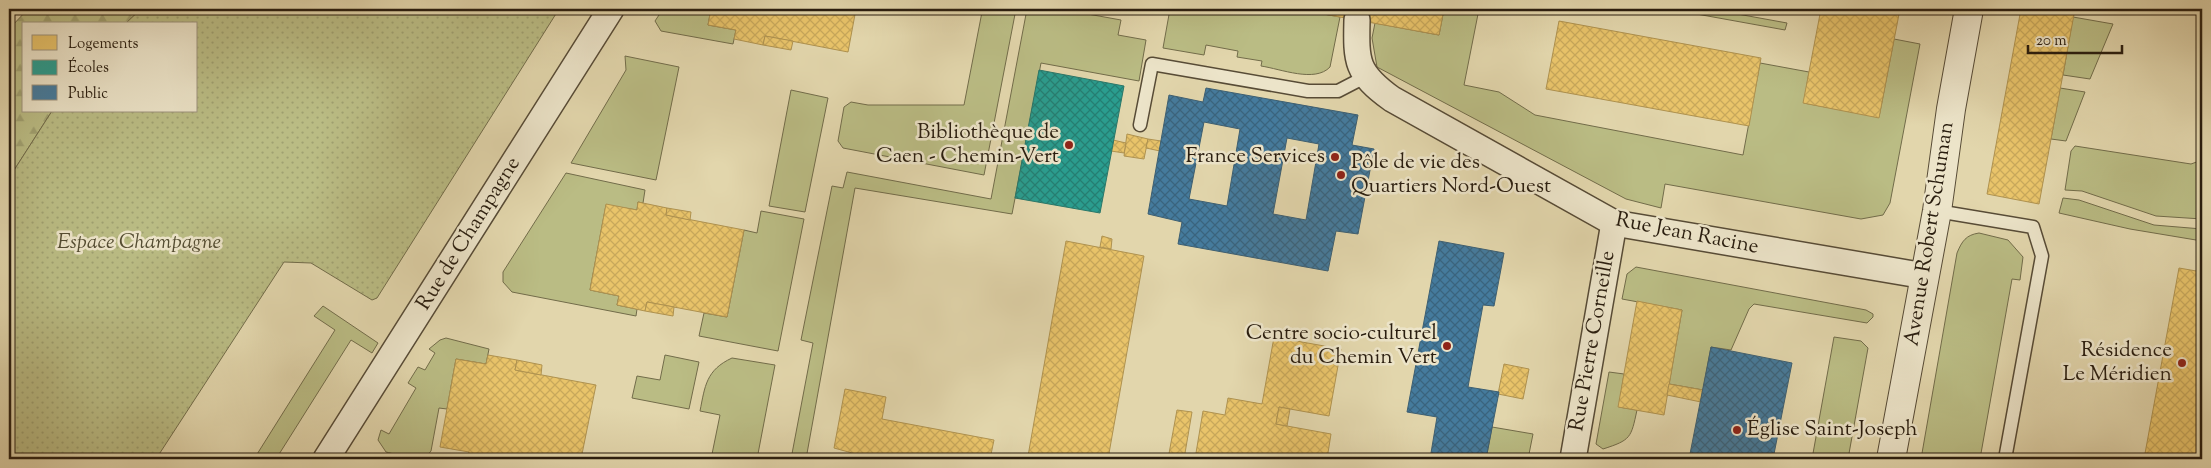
<svg xmlns="http://www.w3.org/2000/svg" width="2211" height="468" viewBox="0 0 2211 468" font-family="'Sorts Mill Goudy',serif">
<style>
.grass{fill:#babc84;stroke:#726c4a}
.forest{fill:url(#forest-firs);stroke:#726c4a}
.park{fill:url(#park-dots);stroke:#726c4a}
.homes{fill:url(#homes-cross-hatch);stroke:#af924f}
.schools{fill:url(#schools-cross-hatch);stroke:#2a7769}
.public{fill:url(#public-cross-hatch);stroke:#3d5f72;fill-rule:evenodd}
.lines{fill:none;stroke-linecap:round;stroke-linejoin:round}
.service-casing{stroke:#574b36;stroke-width:15}
.minor-casing{stroke:#574b36;stroke-width:28}
.tertiary-casing{stroke:#574b36;stroke-width:30}
.service{stroke:#ece4c9;stroke-width:12}
.minor{stroke:#ece4c9;stroke-width:25}
.tertiary{stroke:#ece4c9;stroke-width:28}
.poi-dot{fill:#8f2418;stroke:#ece4c9;stroke-width:2}
.labels{text-anchor:middle;dominant-baseline:central;stroke-width:5;stroke-linejoin:round;paint-order:stroke}
.poi-label{font-size:21px;fill:#291d0f;stroke:#ece4c9;text-anchor:end}
.street-label{font-size:21px;fill:#291d0f;stroke:#ece4c9}
.park-label{font-size:21px;font-style:italic;fill:#544d32;stroke:#ece4c9}
</style>
<defs>
<pattern id="forest-firs" width="22" height="20" patternUnits="userSpaceOnUse" patternTransform="scale(1.25)"><rect width="22" height="20" fill="#babc84"/><path d="M5 1l3.5 6h-7zM16 11l3.5 6h-7z" fill="#a0a171"/></pattern>
<pattern id="park-dots" width="8" height="8" patternUnits="userSpaceOnUse" patternTransform="scale(1.25)"><rect width="8" height="8" fill="#babc84"/><path d="M2 2h.1M6 6h.1" fill="none" stroke="#a0a171" stroke-width="1.8" stroke-linecap="round"/></pattern>
<pattern id="homes-cross-hatch" width="8" height="8" patternUnits="userSpaceOnUse" patternTransform="scale(1.25)"><rect width="8" height="8" fill="#e9c46a"/><path d="M0 0l8 8M0 8l8-8" fill="none" stroke="#c8a85b"/></pattern>
<pattern id="schools-cross-hatch" width="8" height="8" patternUnits="userSpaceOnUse" patternTransform="scale(1.25)"><rect width="8" height="8" fill="#2a9d8f"/><path d="M0 0l8 8M0 8l8-8" fill="none" stroke="#247f73"/></pattern>
<pattern id="public-cross-hatch" width="8" height="8" patternUnits="userSpaceOnUse" patternTransform="scale(1.25)"><rect width="8" height="8" fill="#457b9d"/><path d="M0 0l8 8M0 8l8-8" fill="none" stroke="#3a647e"/></pattern>
</defs>
<rect width="100%" height="100%" fill="#e2d6ac"/>
<filter id="stains"><feTurbulence type="fractalNoise" baseFrequency=".004" numOctaves="4"/><feColorMatrix values="0 0 0 0 .2 0 0 0 0 .09 0 0 0 0 .02 0 0 0 .5 -.17"/></filter>
<radialGradient id="worn" r=".72"><stop offset=".6" stop-color="#630" stop-opacity="0"/><stop offset="1" stop-color="#630" stop-opacity=".3"/></radialGradient>
<g class="grass">
<polygon points="663,9 711,9 708,25 736,30 733,44 661,31 655,21"/>
<polygon points="978,9 1016,9 984,175 843,148 838,141 844,107 851,102 868,105 964,105 982,12"/>
<polygon points="1027,9 1060,9 1121,20 1118,35 1146,40 1139,81 1041,63 1012,214 855,188 806,459 791,459 813,343 801,340 832,186 843,188 847,172 991,199"/>
<path d="M1170,9H1296L1340,17L1330,67C1315,83 1281,69 1261,66L1262,61L1237,57L1238,51L1206,45L1204,55L1163,48Z"/>
<polygon points="1444,9 1479,9 1464,85 1499,92 1535,115 1743,155 1760,63 1809,72 1804,103 1879,117 1894,39 1920,44 1890,203 1883,215 1861,219 1665,184 1661,208 1626,199 1377,67 1372,38 1375,23 1439,35"/>
<polygon points="1680,9 1710,9 1787,23 1785,30 1680,11"/>
<polygon points="2073,17 2113,24 2090,79 2063,75"/>
<polygon points="625,56 679,67 656,180 571,163 626,70"/>
<polygon points="2060,88 2085,92 2066,141 2051,139"/>
<polygon points="791,90 828,98 805,212 769,206"/>
<polygon points="2075,146 2191,164 2202,160 2202,219 2156,216 2082,191 2065,190 2071,151"/>
<polygon points="566,173 645,190 643,203 638,202 637,210 606,205 590,290 619,296 617,305 637,309 636,316 512,292 503,282 503,272"/>
<polygon points="2063,198 2079,200 2154,225 2202,229 2202,241 2130,229 2059,213"/>
<polygon points="761,211 804,219 778,351 699,336 704,313 727,317 744,230 757,233"/>
<path d="M1979,233L2008,240L2023,257L2020,280L2012,279L1980,459H1921L1957,253C1962,241 1966,235 1979,233Z"/>
<polygon points="1636,267 1866,310 1873,314 1873,317 1867,323 1754,304 1749,309 1731,350 1711,347 1703,390 1669,384 1682,310 1622,299 1627,274"/>
<polygon points="323,306 378,343 372,353 351,340 276,459 254,459 335,330 314,316"/>
<polygon points="1834,337 1861,341 1868,348 1848,459 1812,459"/>
<path d="M446,338L489,349L486,364L456,359L447,409L439,408L431,451C421,465 400,455 386,452L378,440L381,430L389,434L416,388L408,383L418,367L425,370L435,353L429,349L440,340Z"/>
<polygon points="665,355 699,362 689,409 632,398 637,376 660,380"/>
<path d="M732,358L775,365L757,459H711L720,415L700,411C705,386 706,370 732,358Z"/>
<path d="M1609,372L1624,374L1619,407L1637,410C1631,438 1631,440 1603,449L1596,444Z"/>
<polygon points="1492,427 1533,434 1528,459 1486,459"/>
</g>
<polygon class="forest" points="28,9 141,9 125,24 24,24 24,111 52,111 9,178 9,29"/>
<polygon class="park" points="141,9 559,9 377,298 372,300 311,263 284,262 156,459 9,459 9,178 52,111 196,111 196,24 125,24"/>
<g class="homes">
<polygon points="711,9 856,9 848,52 765,36 763,45 734,39 736,30 708,25"/>
<polygon points="1296,9 1444,9 1439,35"/>
<polygon points="1821,9 1900,9 1879,118 1803,103"/>
<polygon points="2021,9 2075,9 2039,204 1987,194"/>
<polygon points="1559,21 1761,58 1749,126 1546,89"/>
<polygon points="765,36 793,41 791,50 763,45"/>
<polygon points="1127,134 1148,139 1144,159 1124,156"/>
<polygon points="1148,139 1161,141 1160,151 1146,148"/>
<polygon points="1113,140 1126,143 1124,153 1111,151"/>
<polygon points="638,202 667,208 666,215 744,230 727,317 647,302 645,311 617,305 619,296 590,290 606,204 637,210"/>
<polygon points="667,208 691,212 690,220 666,215"/>
<polygon points="1102,236 1112,239 1111,249 1100,247"/>
<polygon points="1066,241 1144,256 1108,459 1044,459 1028,456"/>
<polygon points="2179,268 2202,272 2202,453 2201,459 2144,459"/>
<polygon points="1637,301 1682,310 1664,415 1618,407"/>
<polygon points="647,302 674,307 673,316 645,311"/>
<polygon points="1274,337 1341,349 1329,416 1279,407 1276,424 1331,434 1327,459 1195,459 1203,411 1225,415 1228,398 1262,404"/>
<polygon points="488,355 517,360 515,370 596,385 581,459 496,457 495,459 467,459 469,452 440,447 456,359 486,364"/>
<polygon points="517,360 542,365 541,375 515,370"/>
<polygon points="1504,364 1529,369 1523,399 1498,394"/>
<polygon points="1669,384 1703,390 1701,402 1667,395"/>
<polygon points="845,389 886,397 882,419 994,440 990,459 874,459 834,448"/>
<polygon points="1279,407 1290,409 1287,426 1276,424"/>
<polygon points="1177,410 1192,412 1184,459 1168,459"/>
</g>
<polygon class="schools" points="1039,70 1124,86 1100,213 1015,198"/>
<g class="public">
<path d="M1206,88L1358,115L1352,145L1374,149L1358,234L1336,231L1328,271L1178,244L1182,222L1148,214L1169,95L1203,102ZM1204,122L1240,129L1227,206L1189,199ZM1287,138L1319,144L1306,220L1273,214Z"/>
<polygon points="1439,241 1504,253 1494,306 1483,305 1468,387 1499,392 1486,459 1430,459 1437,417 1407,412"/>
<polygon points="1711,347 1792,363 1773,459 1689,459"/>
</g>
<g class="lines">
<defs>
<g id="service">
<polyline points="1140,125 1152,64 1308,91 1338,91 1365,77"/>
<polyline points="1937,211 2033,227 2042,256 2005,459"/>
</g>
<g id="minor">
<path d="M1357,20C1356,62 1356,73 1392,99L1614,223L1925,276"/>
<polyline points="326,459 611,9"/>
<polyline points="1573,459 1614,223"/>
</g>
<polyline id="tertiary" points="1891,459 1937,211 1951,109 1969,9"/>
</defs>
<use href="#service" class="service-casing"/>
<use href="#minor" class="minor-casing"/>
<use href="#tertiary" class="tertiary-casing"/>
<use href="#service" class="service"/>
<use href="#minor" class="minor"/>
<use href="#tertiary" class="tertiary"/>
</g>
<g class="poi-dot">
<circle cx="1069" cy="145" r="5"/>
<circle cx="1335" cy="157" r="5"/>
<circle cx="1341" cy="175" r="5"/>
<circle cx="1447" cy="346" r="5"/>
<circle cx="2182" cy="363" r="5"/>
<circle cx="1737" cy="430" r="5"/>
</g>
<g class="labels">
<g class="poi-label">
<text x="1059" y="133">Bibliothèque de<tspan x="1059" dy="24">Caen - Chemin-Vert</tspan></text>
<text x="1325" y="157">France Services</text>
<text x="1351" y="163" text-anchor="start">Pôle de vie des<tspan x="1351" dy="24">Quartiers Nord-Ouest</tspan></text>
<text x="1437" y="334">Centre socio-culturel<tspan x="1437" dy="24">du Chemin Vert</tspan></text>
<text x="2172" y="351">Résidence<tspan x="2172" dy="24">Le Méridien</tspan></text>
<text x="1747" y="430" text-anchor="start">Église Saint-Joseph</text>
</g>
<g class="street-label">
<text transform="translate(469 234) rotate(-58)">Rue de Champagne</text>
<text transform="translate(1687 234) rotate(11)">Rue Jean Racine</text>
<text transform="translate(1930 234) rotate(-81)">Avenue Robert Schuman</text>
<text transform="translate(1593 341) rotate(-80)">Rue Pierre Corneille</text>
</g>
<g class="park-label">
<text x="139" y="243">Espace Champagne</text>
</g>
</g>
<rect width="2211" height="468" fill="none" stroke="#e2d6ac" stroke-width="30"/>
<rect x="10" y="10" width="2191" height="448" fill="none" stroke="#291d0f" stroke-width="2.5"/>
<rect x="15" y="15" width="2181" height="438" fill="none" stroke="#291d0f"/>
<rect x="22" y="22" width="175" height="90" fill="#ece4c9" stroke="#9e947f"/>
<rect x="32" y="35" width="25" height="15" fill="#e9c46a" stroke="#9e947f"/>
<text x="68" y="48" font-size="15" fill="#291d0f">Logements</text>
<rect x="32" y="60" width="25" height="15" fill="#2a9d8f" stroke="#9e947f"/>
<text x="68" y="72" font-size="15" fill="#291d0f">Écoles</text>
<rect x="32" y="85" width="25" height="15" fill="#457b9d" stroke="#9e947f"/>
<text x="68" y="98" font-size="15" fill="#291d0f">Public</text>
<path d="M2028 45v8h94v-8" fill="none" stroke="#291d0f" stroke-width="2.5"/>
<text x="2036" y="45" font-size="15" fill="#291d0f" stroke="#ece4c9" stroke-width="4" paint-order="stroke">20 m</text>
<rect width="100%" height="100%" filter="url(#stains)"/>
<rect width="100%" height="100%" fill="url(#worn)"/>
</svg>
